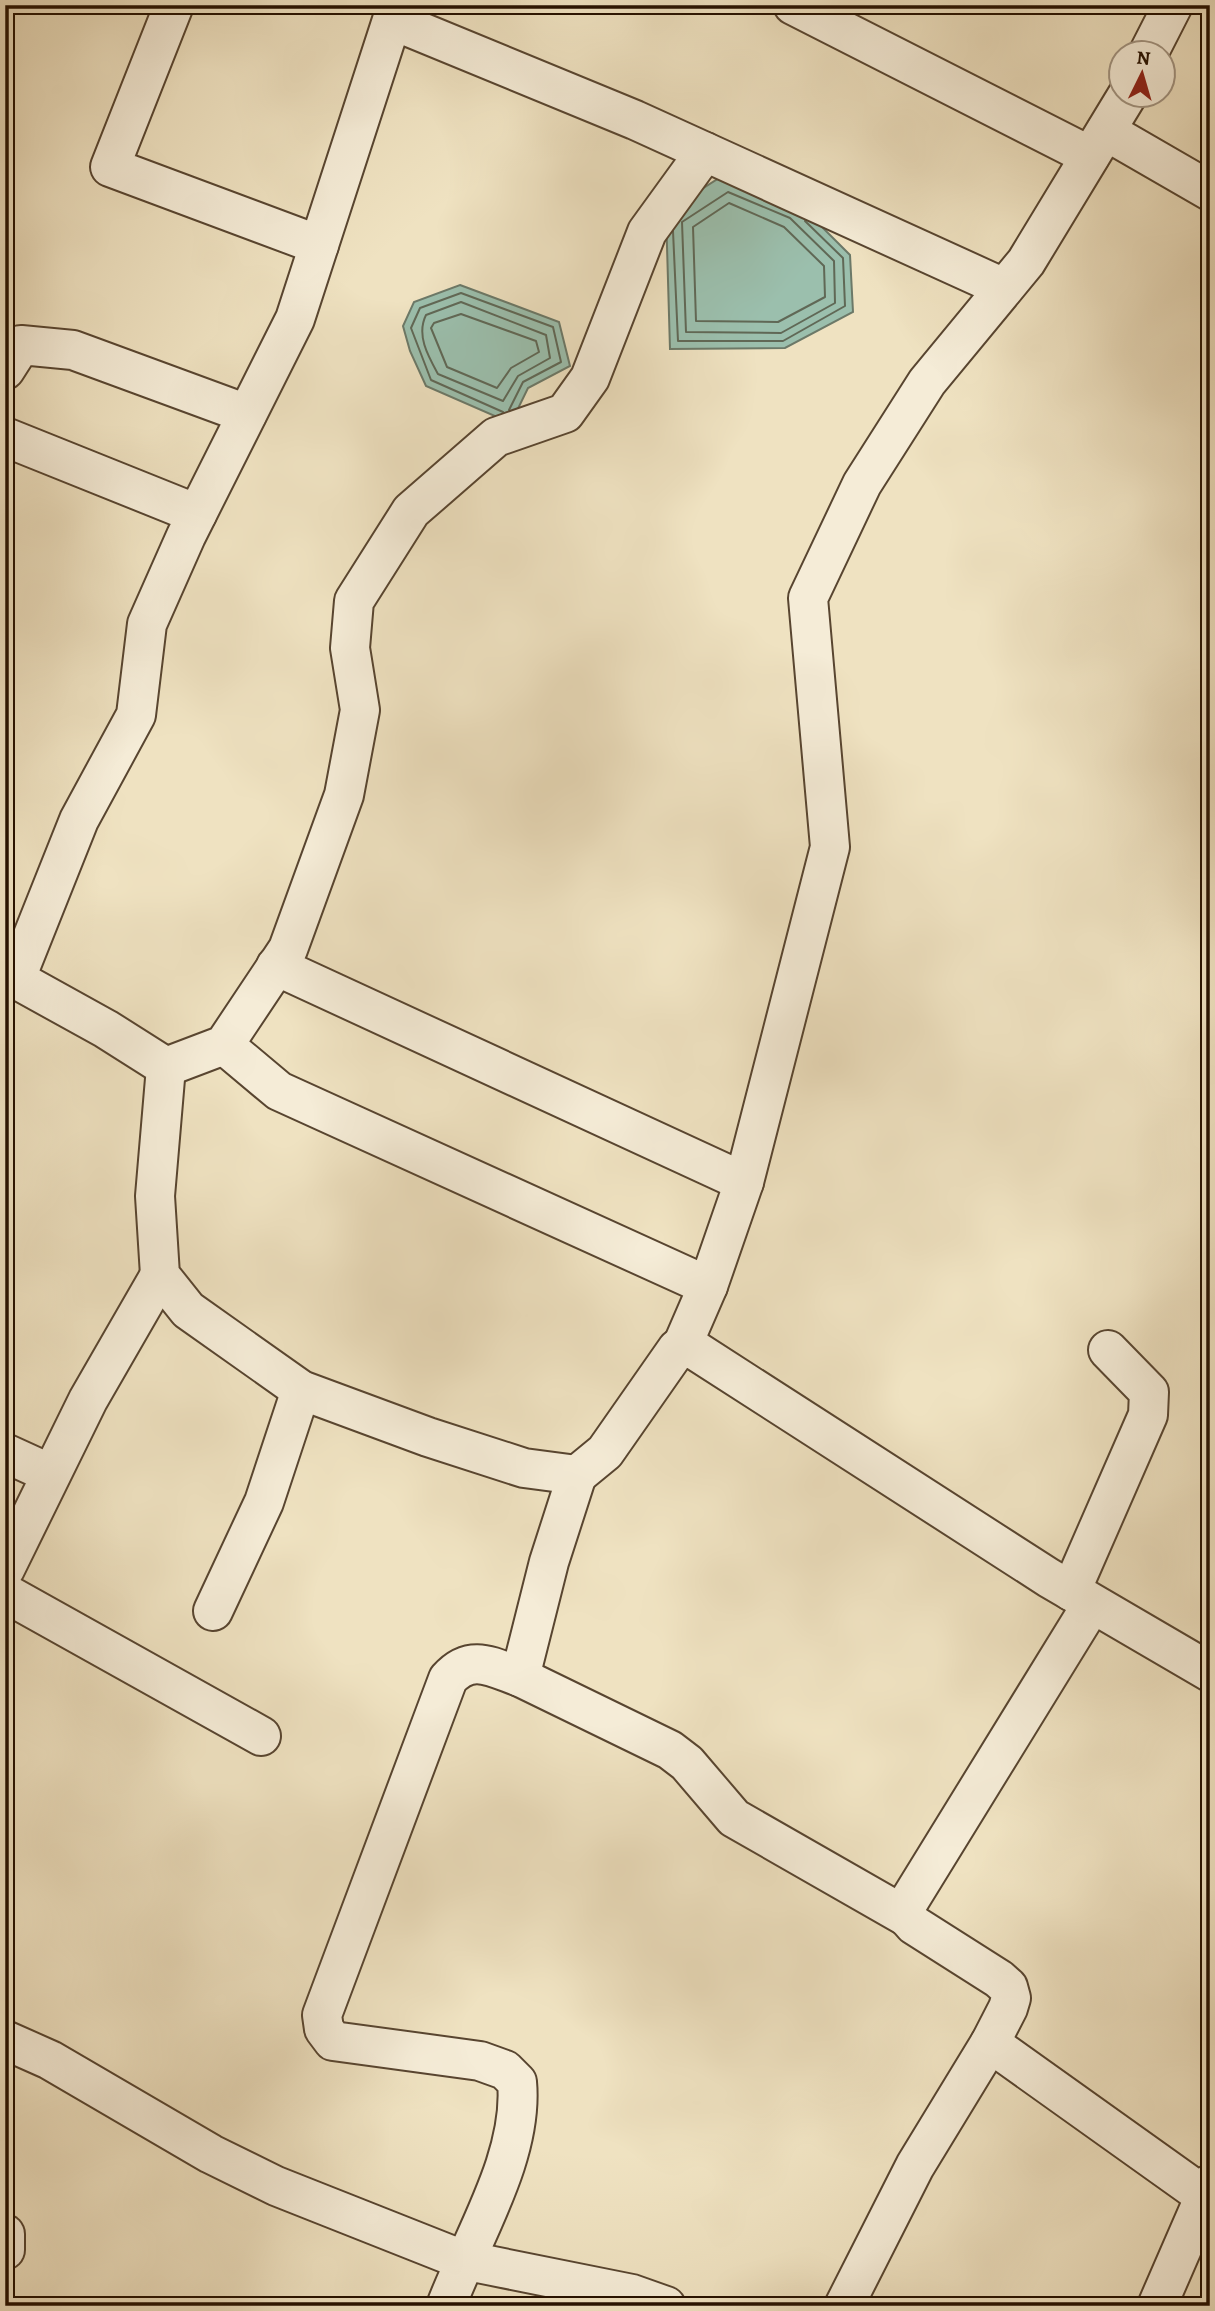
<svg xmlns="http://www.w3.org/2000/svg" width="1215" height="2311" viewBox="0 0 1215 2311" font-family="Alegreya,serif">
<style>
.water{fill:#9bbfad;stroke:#6c7968;stroke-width:2}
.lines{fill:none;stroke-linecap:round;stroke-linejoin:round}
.shore{stroke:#606856;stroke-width:2}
.minor-casing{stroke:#584530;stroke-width:42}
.minor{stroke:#f5ecd7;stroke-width:38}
</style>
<rect width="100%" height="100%" fill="#efe2c1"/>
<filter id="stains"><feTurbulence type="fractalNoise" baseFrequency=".00286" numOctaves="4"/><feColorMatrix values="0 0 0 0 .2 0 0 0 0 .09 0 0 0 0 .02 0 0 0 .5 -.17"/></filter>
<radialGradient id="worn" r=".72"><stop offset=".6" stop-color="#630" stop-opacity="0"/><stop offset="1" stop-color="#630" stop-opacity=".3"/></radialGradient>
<g class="water">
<polygon points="727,173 799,204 850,255 853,312 785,348 670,349 666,212"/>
<polygon points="460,285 559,322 570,366 528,388 511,423 426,386 410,351 403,326 414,302"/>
</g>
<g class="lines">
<g class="shore">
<polygon points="728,192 790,218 834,261 835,303 781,333 686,332 682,222"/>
<polygon points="729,203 784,227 824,266 825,297 778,322 696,321 693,227"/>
<polyline points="673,231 678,341 783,341 845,306 843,258 805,221"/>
<path d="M461,302L546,335L550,358L518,376L503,401L438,374C428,356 416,335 426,315Z"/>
<polygon points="461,314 536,341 539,352 511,368 497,388 447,367 431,328 434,323"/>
<polyline points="503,412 431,380 411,328 420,308 461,293 553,327 561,362 523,382 509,410"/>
</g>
<defs>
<g id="minor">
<polyline points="174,5 110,167 319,245"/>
<polyline points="793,5 1090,156"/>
<polyline points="1149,52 1173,5"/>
<polyline points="1106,131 1210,191"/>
<polyline points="5,370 21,345 73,350 247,414"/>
<polyline points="5,437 197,514"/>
<polyline points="276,966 744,1182"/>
<polyline points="5,973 106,1029 166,1067 155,1196 160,1275 188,1310 301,1390 428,1437 524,1468 577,1475 605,1452 677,1349 690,1347 1049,1578 1210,1672"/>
<polyline points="16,978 79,820 136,715 147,624 186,536 295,319 392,20 635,120 1004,288"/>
<polyline points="224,1045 279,1091 708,1286"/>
<polyline points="166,1067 224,1045 288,949 344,795 360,710 350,648 354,601 411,511 496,437 565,413 590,378 647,232 705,152"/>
<polyline points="682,1346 708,1286 744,1182 830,847 808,598 862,484 927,382 1026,262 1128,94"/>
<polyline points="5,1453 51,1474"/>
<polyline points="5,1569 88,1400 160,1275"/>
<polyline points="1071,1591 1148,1415 1149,1392 1108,1350"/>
<polyline points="5,1593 261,1736"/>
<polyline points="213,1611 264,1502 301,1390"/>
<polyline points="520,1677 670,1750 687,1763 734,1818 907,1917"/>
<polyline points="5,2040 50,2060 211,2154 276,2186 463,2260 632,2294 666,2306"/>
<polyline points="990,2043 1203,2195"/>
<polyline points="5,2234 5,2250"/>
<path d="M446,2306C472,2237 524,2156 517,2082L505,2070L480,2061L333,2041L324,2029L322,2015L448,1679C471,1653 492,1667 520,1677L549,1562L577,1475"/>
<polyline points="844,2306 915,2166 990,2043 1008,2008 1011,1998 1008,1987 999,1979 914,1925 907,1917 906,1906 1092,1604"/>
<polyline points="1157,2306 1210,2184"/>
</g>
</defs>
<use href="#minor" class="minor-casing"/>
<use href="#minor" class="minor"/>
</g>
<rect width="1215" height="2311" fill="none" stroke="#efe2c1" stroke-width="28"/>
<rect x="7" y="7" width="1201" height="2297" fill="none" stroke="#261100" stroke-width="3.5"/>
<rect x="14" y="14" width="1187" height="2283" fill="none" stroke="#261100" stroke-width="2"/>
<g transform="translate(1142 74) rotate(5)"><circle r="33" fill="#f5ecd7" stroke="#a29481" stroke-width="2"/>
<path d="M0-5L12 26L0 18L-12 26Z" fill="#8f2418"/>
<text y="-10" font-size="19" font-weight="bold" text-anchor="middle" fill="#261100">N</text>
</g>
<rect width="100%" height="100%" filter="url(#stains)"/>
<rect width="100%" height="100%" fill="url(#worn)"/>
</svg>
